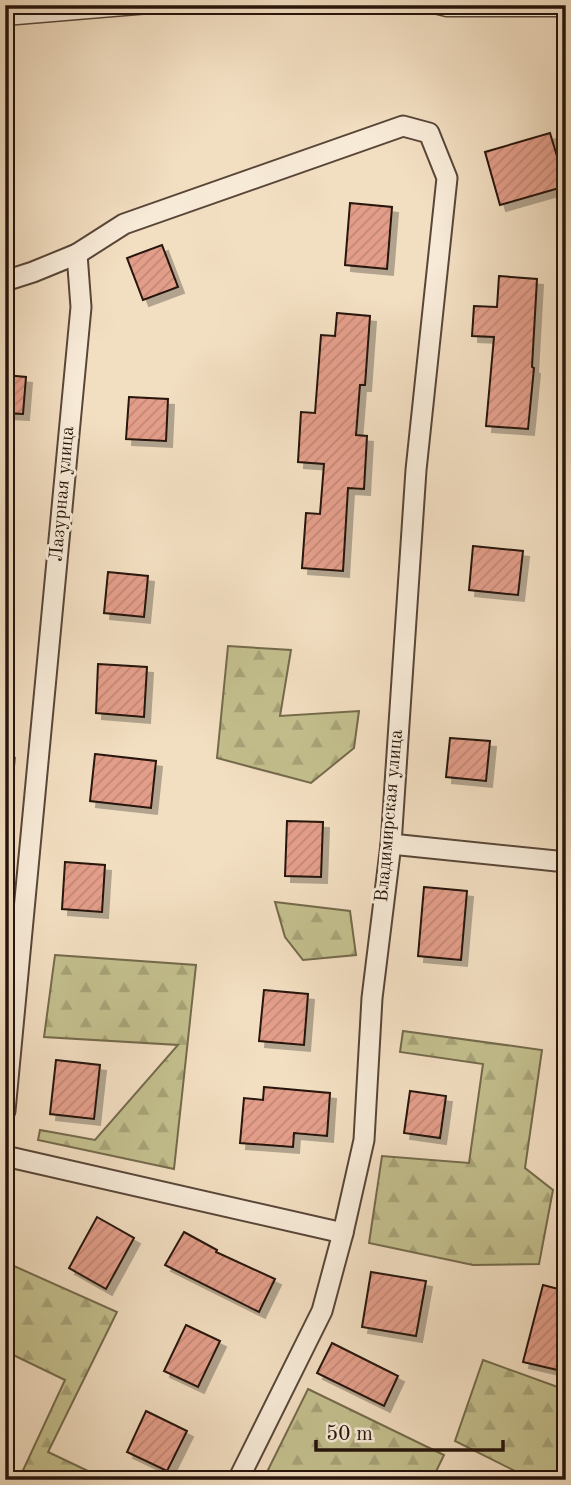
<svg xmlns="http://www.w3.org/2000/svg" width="571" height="1485" viewBox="0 0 571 1485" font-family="'Old Standard TT',serif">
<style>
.forest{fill:url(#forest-firs);stroke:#746a4c;stroke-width:2}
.building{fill:url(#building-hatch);stroke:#26140b;stroke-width:2;filter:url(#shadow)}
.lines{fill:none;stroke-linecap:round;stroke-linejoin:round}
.service-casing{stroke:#594638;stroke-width:13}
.minor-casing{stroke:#594638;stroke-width:23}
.service{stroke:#f7ead7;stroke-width:10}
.minor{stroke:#f7ead7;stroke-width:19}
.labels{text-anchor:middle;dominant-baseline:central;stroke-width:6;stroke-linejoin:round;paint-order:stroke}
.street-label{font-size:19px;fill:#26140b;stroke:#f7ead7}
</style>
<defs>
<pattern id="forest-firs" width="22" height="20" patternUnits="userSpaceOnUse" patternTransform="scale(1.75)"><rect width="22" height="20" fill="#c3bf8d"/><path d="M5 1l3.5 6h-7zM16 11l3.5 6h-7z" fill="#a7a378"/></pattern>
<pattern id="building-hatch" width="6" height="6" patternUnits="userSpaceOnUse" patternTransform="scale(1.75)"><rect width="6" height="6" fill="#e39e8a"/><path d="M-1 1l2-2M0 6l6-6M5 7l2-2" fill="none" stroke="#c38776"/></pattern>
<filter id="shadow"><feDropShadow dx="6" dy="6" stdDeviation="0" flood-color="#0004"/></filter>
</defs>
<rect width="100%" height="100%" fill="#f2dec1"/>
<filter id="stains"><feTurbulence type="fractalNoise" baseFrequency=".00286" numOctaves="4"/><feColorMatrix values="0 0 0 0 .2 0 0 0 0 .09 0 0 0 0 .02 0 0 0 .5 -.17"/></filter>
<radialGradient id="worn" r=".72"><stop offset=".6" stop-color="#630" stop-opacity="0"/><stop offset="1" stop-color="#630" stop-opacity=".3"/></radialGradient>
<g class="forest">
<polygon points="228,646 291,650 280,716 359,711 354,748 311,783 217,758"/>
<polygon points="5,757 15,758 7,825 5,825"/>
<polygon points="275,902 350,911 356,955 303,960 285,937"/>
<polygon points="55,955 196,965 174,1169 38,1140 40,1130 95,1140 178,1045 44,1037"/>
<polygon points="403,1031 542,1050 525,1168 553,1190 539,1264 473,1265 369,1243 382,1156 469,1163 483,1064 400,1052"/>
<polygon points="5,1262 117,1312 48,1452 107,1480 5,1480 5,1473 19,1479 65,1380 5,1351"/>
<polygon points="483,1360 566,1390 566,1480 533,1480 455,1441"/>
<polygon points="308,1389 444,1455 432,1480 263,1480"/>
</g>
<g class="building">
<polygon points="550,133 566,186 500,205 485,152"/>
<polygon points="350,203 392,207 387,269 345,265"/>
<polygon points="162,245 178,287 143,300 127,258"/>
<polygon points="499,276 537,279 532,367 534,368 528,429 486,426 494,337 472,336 474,306 497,307"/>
<polygon points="337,313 370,316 365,385 360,385 356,435 367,436 364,489 348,488 343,571 302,568 306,513 320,514 324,464 298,462 301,412 315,413 321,335 335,336"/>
<polygon points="5,375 26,377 23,414 5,413"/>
<polygon points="129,397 168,399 166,441 126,439"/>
<polygon points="473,546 523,551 518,595 469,590"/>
<polygon points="108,572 148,576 144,617 104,613"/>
<polygon points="98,664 147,667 144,717 96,713"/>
<polygon points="450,738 490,741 486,781 446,777"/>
<polygon points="95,754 156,761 151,808 90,801"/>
<polygon points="287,821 323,822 321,877 285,876"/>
<polygon points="65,862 105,865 102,912 62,909"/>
<polygon points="424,887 467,891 461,960 418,956"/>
<polygon points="264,990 308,994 304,1045 259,1041"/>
<polygon points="56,1060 100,1065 94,1119 50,1114"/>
<polygon points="264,1087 330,1093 327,1136 294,1133 293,1147 240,1143 244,1098 263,1100"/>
<polygon points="410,1091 446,1096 440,1138 404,1133"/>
<polygon points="97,1217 134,1238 106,1289 69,1268"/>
<polygon points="184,1232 217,1250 216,1252 275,1279 259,1312 165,1265"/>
<polygon points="371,1272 426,1281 416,1336 362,1327"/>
<polygon points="543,1285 566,1291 566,1372 523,1362"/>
<polygon points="186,1325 220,1341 198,1387 164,1371"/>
<polygon points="332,1343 398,1376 384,1406 317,1373"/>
<polygon points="146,1411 187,1431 167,1471 127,1452"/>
</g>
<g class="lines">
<defs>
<g id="service">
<polyline points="422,5 446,11 566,11"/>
<polyline points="5,20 185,5"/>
</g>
<g id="minor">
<polyline points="5,281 33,272 77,254"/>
<polyline points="391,844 566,862"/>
<polyline points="5,1111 81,307 77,254 124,224 403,126 429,133 447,178 416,470 391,844 372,998 364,1140 343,1233 322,1311 238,1480"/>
<polyline points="5,1156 343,1233"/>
</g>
</defs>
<use href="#service" class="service-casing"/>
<use href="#minor" class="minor-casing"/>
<use href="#service" class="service"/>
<use href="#minor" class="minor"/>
</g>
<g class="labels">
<g class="street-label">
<text transform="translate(63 494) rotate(-85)">Лазурная улица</text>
<text transform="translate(390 816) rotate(-85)">Владимирская улица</text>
</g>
</g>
<rect width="571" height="1485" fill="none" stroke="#f2dec1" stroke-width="28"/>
<rect x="7" y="7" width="557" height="1471" fill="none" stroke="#26140b" stroke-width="3.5"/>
<rect x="14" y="14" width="543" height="1457" fill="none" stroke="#26140b" stroke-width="2"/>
<path d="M316 1440v10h187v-10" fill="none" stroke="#26140b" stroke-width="3.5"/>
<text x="326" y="1440" font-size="21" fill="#26140b" stroke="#f7ead7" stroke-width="5" paint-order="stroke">50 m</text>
<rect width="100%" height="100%" filter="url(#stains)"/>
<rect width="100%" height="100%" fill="url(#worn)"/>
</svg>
